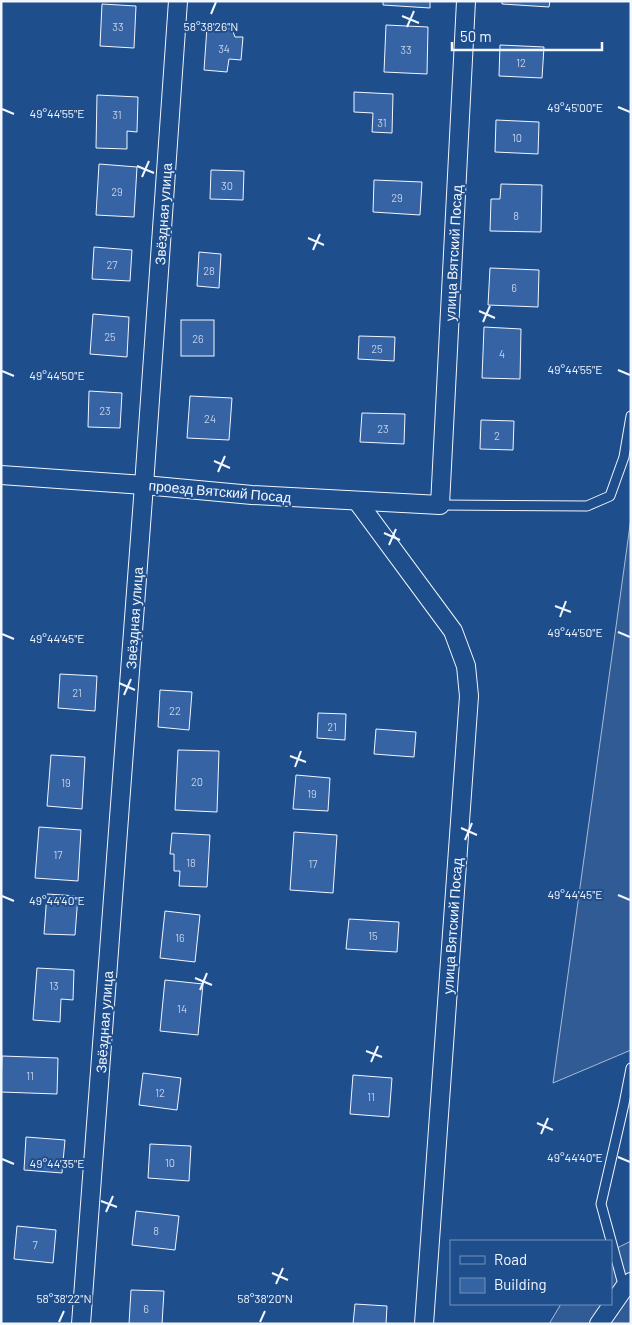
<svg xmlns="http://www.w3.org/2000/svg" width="632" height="1325" viewBox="0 0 632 1325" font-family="Barlow,sans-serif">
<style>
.built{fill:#305b95;stroke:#a8bbd7}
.building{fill:#3563a3;stroke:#f2f6ff}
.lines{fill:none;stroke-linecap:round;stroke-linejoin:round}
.lane-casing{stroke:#f2f6ff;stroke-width:11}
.street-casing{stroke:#f2f6ff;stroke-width:20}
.lane{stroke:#1f4e8c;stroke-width:9}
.street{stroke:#1f4e8c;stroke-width:18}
.ticks{fill:none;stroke:#f2f6ff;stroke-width:2}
.labels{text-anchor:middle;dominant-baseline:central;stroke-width:4;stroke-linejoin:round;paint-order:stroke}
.number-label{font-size:11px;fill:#c3d1e8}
.street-label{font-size:14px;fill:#f2f6ff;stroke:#1f4e8c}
.ticks-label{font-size:12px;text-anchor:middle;fill:#f2f6ff;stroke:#1f4e8c;stroke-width:4;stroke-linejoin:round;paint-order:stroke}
</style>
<rect width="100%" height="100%" fill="#1f4e8c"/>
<g class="built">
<polygon points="631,518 631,1050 553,1083"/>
<polygon points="631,1241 631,1324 549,1324 561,1304 611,1304 611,1251"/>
</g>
<g class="building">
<polygon points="383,1 430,1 430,8 383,5"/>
<polygon points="502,1 550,1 549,7 502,4"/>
<polygon points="102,4 136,6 134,48 100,46"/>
<polygon points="386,25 428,27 427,74 384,72"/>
<polygon points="207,27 232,29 235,37 243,37 241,60 229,59 227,72 204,70"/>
<polygon points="500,45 544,47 542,78 499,76"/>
<polygon points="354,92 393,94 392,133 372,132 373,113 354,112"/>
<polygon points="97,95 138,97 137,132 127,131 127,149 96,148"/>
<polygon points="496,120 539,122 538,154 495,152"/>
<polygon points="99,164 137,167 134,217 96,215"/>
<polygon points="211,170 244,171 243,200 210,199"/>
<polygon points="374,180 422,182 420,215 373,212"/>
<polygon points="501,184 542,185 541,232 490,231 491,199 500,199"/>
<polygon points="94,247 132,250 130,281 92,279"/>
<polygon points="199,252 221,254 219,288 197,286"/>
<polygon points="490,268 539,270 538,307 488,305"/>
<polygon points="93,314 129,317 127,357 90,354"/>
<rect x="181" y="320" width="33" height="36"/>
<polygon points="484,327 521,329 520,379 482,378"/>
<polygon points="359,336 395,337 394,361 358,359"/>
<polygon points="89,391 122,393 120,428 88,427"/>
<polygon points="190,396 232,398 229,440 187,438"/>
<polygon points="362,413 405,414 404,444 360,442"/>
<polygon points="481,420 514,421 513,450 480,449"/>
<polygon points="60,674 97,676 95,711 58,708"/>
<polygon points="160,690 192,692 189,730 158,727"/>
<polygon points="318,713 346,714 345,740 317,738"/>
<polygon points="376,729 416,732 414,757 374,754"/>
<polygon points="178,750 219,751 217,812 175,810"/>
<polygon points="51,755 85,757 82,809 47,806"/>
<polygon points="296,775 330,778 328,811 293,809"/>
<polygon points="39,827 81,830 78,881 35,878"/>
<polygon points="294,832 337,835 333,893 290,890"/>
<polygon points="172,833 210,835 207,887 179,886 180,871 174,871 174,854 170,854"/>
<polygon points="47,894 78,896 75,935 44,934"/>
<polygon points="165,911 200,915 195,962 160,958"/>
<polygon points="349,919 399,922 397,952 346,949"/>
<polygon points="37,968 74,970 73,1000 61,999 60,1022 33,1020"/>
<polygon points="165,980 203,984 198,1035 160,1031"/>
<polygon points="2,1056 58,1058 57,1094 1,1092"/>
<polygon points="143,1073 181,1078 177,1110 139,1105"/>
<polygon points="353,1075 392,1078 389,1117 350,1114"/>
<polygon points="26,1137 65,1140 62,1173 24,1170"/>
<polygon points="150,1144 191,1146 189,1181 148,1178"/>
<polygon points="136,1211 179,1216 175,1250 132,1245"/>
<polygon points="17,1226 56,1230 53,1263 14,1259"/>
<polygon points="131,1290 164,1291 162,1324 129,1324"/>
<polygon points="355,1304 387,1306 386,1324 353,1324"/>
</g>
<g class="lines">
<defs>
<g id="lane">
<polyline points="440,505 587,506 610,496 624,457 631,416"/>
<polyline points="624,1288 601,1204 624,1104 631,1068"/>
</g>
<g id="street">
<polyline points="1,475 144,485 252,495 440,505 466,1"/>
<polyline points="357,501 453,631 466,666 469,696 424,1324"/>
<polyline points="81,1324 144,485 178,1"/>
<polyline points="599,1324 624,1288 631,1282"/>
</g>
</defs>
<use href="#lane" class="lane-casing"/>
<use href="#street" class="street-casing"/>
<use href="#lane" class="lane"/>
<use href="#street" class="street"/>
</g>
<path class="ticks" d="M211,14L216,2M402,16L419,23M407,27L414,11M618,107L630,112M2,109L14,114M137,166L154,173M142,177L149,161M308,238L324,245M313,250L320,234M479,311L495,318M483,322L490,306M618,370L630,375M2,371L14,376M214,461L230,468M218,472L225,456M384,533L400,540M389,545L396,529M555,606L571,612M560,617L566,601M618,632L630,637M2,634L14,639M119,683L135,690M124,695L131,679M290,756L306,762M295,767L301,751M461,828L477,835M465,840L472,823M618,895L630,900M2,896L14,901M195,978L212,985M200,990L207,973M366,1051L382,1057M371,1062L378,1046M537,1123L553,1130M541,1134L548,1118M618,1157L630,1162M2,1159L14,1164M101,1201L117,1207M106,1212L113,1196M272,1273L288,1280M276,1284L283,1268M59,1322L64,1311M260,1322L265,1311"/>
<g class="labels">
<g class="number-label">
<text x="118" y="26">33</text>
<text x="224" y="48">34</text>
<text x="406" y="49">33</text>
<text x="521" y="62">12</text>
<text x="117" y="114">31</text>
<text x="382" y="122">31</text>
<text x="517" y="137">10</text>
<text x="227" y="185">30</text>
<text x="117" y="191">29</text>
<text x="397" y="197">29</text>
<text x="516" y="215">8</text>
<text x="112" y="264">27</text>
<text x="209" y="270">28</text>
<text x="514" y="287">6</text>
<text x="110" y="336">25</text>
<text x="198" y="338">26</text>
<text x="377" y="348">25</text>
<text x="502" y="353">4</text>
<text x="105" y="410">23</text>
<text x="210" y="418">24</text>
<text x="383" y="428">23</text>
<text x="497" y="435">2</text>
<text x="77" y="692">21</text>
<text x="175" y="710">22</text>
<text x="332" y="726">21</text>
<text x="197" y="781">20</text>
<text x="66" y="782">19</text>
<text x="312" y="793">19</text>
<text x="58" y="854">17</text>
<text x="191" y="862">18</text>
<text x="313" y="863">17</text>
<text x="373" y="935">15</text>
<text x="180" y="937">16</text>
<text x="54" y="985">13</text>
<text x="182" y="1008">14</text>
<text x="30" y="1075">11</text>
<text x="160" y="1092">12</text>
<text x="371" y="1096">11</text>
<text x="170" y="1162">10</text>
<text x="156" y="1230">8</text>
<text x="35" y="1244">7</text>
<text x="146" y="1308">6</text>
</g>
<g class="street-label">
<text transform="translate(163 214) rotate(-86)">Звёздная улица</text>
<text transform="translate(453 253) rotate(-87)">улица Вятский Посад</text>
<text transform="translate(220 491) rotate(5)">проезд Вятский Посад</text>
<text transform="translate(134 618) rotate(-86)">Звёздная улица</text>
<text transform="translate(452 926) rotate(-86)">улица Вятский Посад</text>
<text transform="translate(104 1022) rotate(-86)">Звёздная улица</text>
</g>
</g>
<g class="ticks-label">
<text x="211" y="31">58°38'26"N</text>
<text x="575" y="112">49°45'00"E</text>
<text x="57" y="118">49°44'55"E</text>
<text x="575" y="374">49°44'55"E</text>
<text x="57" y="380">49°44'50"E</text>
<text x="575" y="637">49°44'50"E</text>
<text x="57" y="643">49°44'45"E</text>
<text x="575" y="899">49°44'45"E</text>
<text x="57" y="905">49°44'40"E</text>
<text x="575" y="1162">49°44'40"E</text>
<text x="57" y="1168">49°44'35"E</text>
<text x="64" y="1303">58°38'22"N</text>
<text x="265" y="1303">58°38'20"N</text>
</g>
<rect width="632" height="1325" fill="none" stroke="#f2f6ff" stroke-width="5"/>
<rect x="450" y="1240" width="162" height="65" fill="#1f4e8c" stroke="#7391ba"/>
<rect x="460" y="1256" width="25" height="8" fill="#1f4e8c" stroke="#7391ba"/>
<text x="494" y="1265" font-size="15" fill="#f2f6ff">Road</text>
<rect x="460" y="1278" width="25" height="15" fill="#3563a3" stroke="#7391ba"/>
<text x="494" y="1290" font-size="15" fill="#f2f6ff">Building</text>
<path d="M452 42v8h150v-8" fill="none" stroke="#f2f6ff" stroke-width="2.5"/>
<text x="460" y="42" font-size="15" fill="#f2f6ff" stroke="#1f4e8c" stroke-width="4" paint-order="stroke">50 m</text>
</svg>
